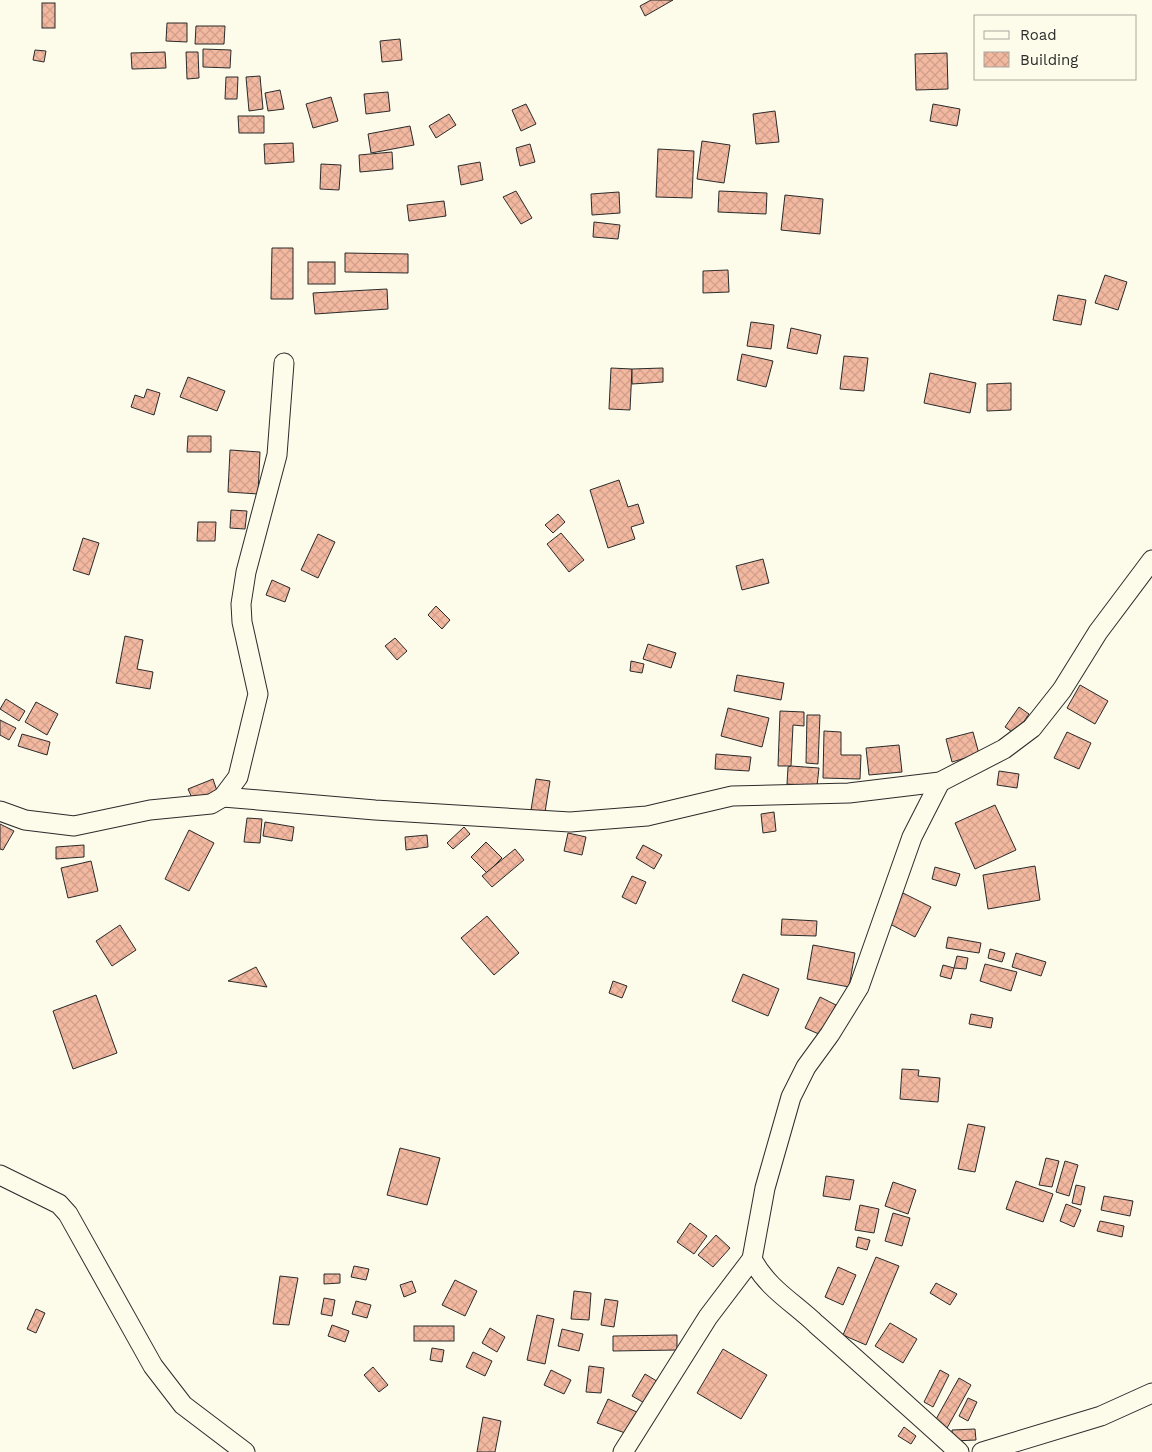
<svg xmlns="http://www.w3.org/2000/svg" width="1152" height="1452" viewBox="0 0 1152 1452" font-family="'Work Sans',sans-serif">
<style>
.building{fill:url(#building-cross-hatch);stroke:#2b2b2b}
.lines{fill:none;stroke-linecap:round;stroke-linejoin:round}
.street-casing{stroke:#2b2b2b;stroke-width:21}
.street{stroke:#fdfbea;stroke-width:19}
</style>
<defs>
<pattern id="building-cross-hatch" width="8" height="8" patternUnits="userSpaceOnUse" patternTransform="scale(1.25)"><rect width="8" height="8" fill="#f2b8a0"/><path d="M0 0l8 8M0 8l8-8" fill="none" stroke="#d09e8a"/></pattern>
</defs>
<rect width="100%" height="100%" fill="#fdfbea"/>
<g class="building">
<polygon points="651,0 673,0 645,16 640,6"/>
<rect x="42" y="3" width="13" height="25"/>
<polygon points="167,23 187,23 187,42 166,41"/>
<polygon points="196,26 225,26 224,44 195,44"/>
<polygon points="400,39 402,60 382,62 380,41"/>
<polygon points="203,49 231,50 230,68 203,67"/>
<polygon points="35,50 46,51 44,62 33,60"/>
<polygon points="165,52 166,68 132,69 131,53"/>
<polygon points="186,52 198,52 199,78 187,79"/>
<polygon points="947,53 948,89 916,90 915,54"/>
<polygon points="260,76 263,109 249,111 246,77"/>
<polygon points="226,77 238,77 237,99 225,99"/>
<polygon points="280,90 284,109 268,111 265,93"/>
<polygon points="388,92 390,111 366,114 364,94"/>
<polygon points="331,97 338,121 313,128 306,104"/>
<polygon points="526,104 536,124 521,131 512,110"/>
<polygon points="933,104 960,109 957,126 930,121"/>
<polygon points="775,111 779,142 756,144 753,114"/>
<polygon points="449,114 456,125 436,138 429,126"/>
<polygon points="238,116 264,116 264,133 239,133"/>
<polygon points="410,126 414,145 371,153 368,134"/>
<polygon points="702,141 730,145 724,183 697,179"/>
<polygon points="293,143 294,162 265,164 264,144"/>
<polygon points="530,144 535,162 520,166 516,148"/>
<polygon points="658,149 694,151 692,198 656,197"/>
<polygon points="392,152 393,169 360,172 359,155"/>
<polygon points="480,162 483,180 461,185 458,166"/>
<polygon points="321,164 341,165 339,190 320,189"/>
<polygon points="516,191 532,218 521,224 503,197"/>
<polygon points="719,191 767,193 766,214 718,212"/>
<polygon points="619,192 620,213 592,215 591,194"/>
<polygon points="785,195 823,199 820,234 781,230"/>
<polygon points="444,201 446,216 409,221 407,205"/>
<polygon points="594,222 620,225 618,239 593,237"/>
<polygon points="272,248 293,248 293,299 271,299"/>
<polygon points="345,253 408,254 408,273 345,272"/>
<rect x="308" y="262" width="27" height="22"/>
<polygon points="728,270 729,292 703,293 703,271"/>
<polygon points="1105,275 1127,282 1118,310 1095,303"/>
<polygon points="387,289 388,309 315,314 313,293"/>
<polygon points="1058,295 1086,300 1081,325 1053,320"/>
<polygon points="751,322 774,325 771,349 747,346"/>
<polygon points="791,328 821,335 817,354 787,348"/>
<polygon points="742,354 773,361 766,387 737,380"/>
<polygon points="844,356 868,358 864,391 840,389"/>
<polygon points="611,368 632,369 630,410 609,409"/>
<polygon points="663,368 663,382 632,384 632,369"/>
<polygon points="930,373 976,383 970,413 924,403"/>
<polygon points="188,377 225,391 217,411 180,397"/>
<polygon points="1011,383 1011,410 987,411 987,384"/>
<polygon points="147,389 160,393 154,415 131,407 135,395 144,398"/>
<polygon points="188,436 211,436 211,452 187,452"/>
<polygon points="230,450 260,452 258,494 228,492"/>
<polygon points="619,480 628,507 638,504 644,523 631,527 635,539 608,548 590,490"/>
<polygon points="231,510 247,511 245,529 230,528"/>
<polygon points="558,514 565,522 553,533 545,525"/>
<polygon points="198,522 216,522 215,541 197,541"/>
<polygon points="561,533 584,560 569,572 547,544"/>
<polygon points="318,534 335,542 318,578 301,570"/>
<polygon points="83,538 99,543 89,575 73,570"/>
<polygon points="763,559 769,583 742,590 736,566"/>
<polygon points="272,580 290,588 285,602 266,595"/>
<polygon points="436,606 450,620 442,629 428,615"/>
<polygon points="125,636 143,640 137,669 153,672 150,689 116,683"/>
<polygon points="395,638 407,651 397,660 385,646"/>
<polygon points="648,644 676,653 671,668 643,659"/>
<polygon points="631,661 644,664 642,673 630,671"/>
<polygon points="737,675 784,683 781,700 734,691"/>
<polygon points="1080,685 1108,701 1095,724 1067,708"/>
<polygon points="6,699 25,711 19,721 0,709"/>
<polygon points="36,702 58,714 47,735 25,722"/>
<polygon points="1019,707 1029,714 1015,734 1005,727"/>
<polygon points="728,708 769,718 762,747 721,736"/>
<polygon points="780,711 804,712 804,726 793,725 791,766 778,766"/>
<polygon points="807,715 820,715 818,764 806,763"/>
<polygon points="0,720 16,728 9,740 0,735"/>
<polygon points="824,731 841,732 841,755 861,755 860,779 823,778"/>
<polygon points="973,732 979,754 952,762 946,739"/>
<polygon points="1067,732 1091,743 1079,769 1054,758"/>
<polygon points="22,734 50,742 47,755 18,746"/>
<polygon points="899,745 902,772 869,775 866,748"/>
<polygon points="716,754 751,757 749,771 715,769"/>
<polygon points="791,766 819,768 817,786 787,784 788,767"/>
<polygon points="999,771 1019,774 1017,788 997,785"/>
<polygon points="213,779 217,791 193,800 188,789"/>
<polygon points="536,779 550,781 545,812 531,810"/>
<polygon points="995,805 1016,850 975,869 955,823"/>
<polygon points="774,812 776,831 763,833 761,814"/>
<polygon points="247,818 262,819 260,843 244,842"/>
<polygon points="265,822 294,827 292,841 263,836"/>
<polygon points="0,824 14,831 3,850 0,849"/>
<polygon points="464,827 470,834 453,849 447,843"/>
<polygon points="189,830 214,843 189,891 165,879"/>
<polygon points="568,833 586,837 582,855 564,851"/>
<polygon points="427,835 428,847 406,850 405,837"/>
<polygon points="486,842 502,858 487,873 471,857"/>
<polygon points="84,845 84,857 56,859 56,847"/>
<polygon points="643,845 662,855 654,869 636,858"/>
<polygon points="515,849 524,860 492,887 482,876"/>
<polygon points="91,861 98,891 68,898 61,868"/>
<polygon points="1035,866 1040,900 988,909 983,875"/>
<polygon points="935,867 960,874 956,886 932,879"/>
<polygon points="632,876 646,882 636,904 622,897"/>
<polygon points="903,893 931,907 915,937 888,923"/>
<polygon points="487,916 519,953 494,975 461,938"/>
<polygon points="782,919 817,921 816,936 781,935"/>
<polygon points="120,925 136,950 112,966 96,941"/>
<polygon points="948,937 981,943 979,953 946,948"/>
<polygon points="813,945 855,953 849,987 807,979"/>
<polygon points="990,949 1005,953 1002,962 988,958"/>
<polygon points="1016,953 1046,962 1041,976 1012,967"/>
<polygon points="957,956 968,958 966,969 954,968"/>
<polygon points="985,964 1017,972 1011,991 980,981"/>
<polygon points="943,965 954,968 951,979 940,976"/>
<polygon points="256,967 267,987 228,981"/>
<polygon points="743,974 779,989 768,1016 732,1001"/>
<polygon points="613,981 627,986 622,998 609,993"/>
<polygon points="96,995 117,1053 73,1069 53,1011"/>
<polygon points="820,997 836,1005 821,1035 805,1028"/>
<polygon points="971,1014 993,1018 991,1028 969,1024"/>
<polygon points="902,1069 919,1070 918,1076 940,1078 938,1102 900,1099"/>
<polygon points="968,1124 985,1127 975,1172 958,1169"/>
<polygon points="400,1148 440,1158 427,1205 387,1195"/>
<polygon points="1046,1158 1059,1161 1052,1187 1039,1185"/>
<polygon points="1065,1161 1078,1165 1069,1196 1056,1192"/>
<polygon points="826,1176 854,1180 850,1200 823,1196"/>
<polygon points="1016,1181 1053,1194 1043,1222 1006,1209"/>
<polygon points="893,1182 916,1190 908,1214 885,1206"/>
<polygon points="1076,1185 1085,1187 1081,1205 1072,1203"/>
<polygon points="1104,1196 1133,1201 1130,1216 1101,1210"/>
<polygon points="1066,1204 1081,1210 1074,1227 1060,1221"/>
<polygon points="860,1205 879,1209 874,1233 855,1230"/>
<polygon points="893,1213 910,1218 902,1246 885,1241"/>
<polygon points="1100,1221 1124,1226 1122,1237 1097,1231"/>
<polygon points="690,1223 707,1236 694,1254 677,1242"/>
<polygon points="716,1235 730,1248 713,1267 698,1255"/>
<polygon points="858,1237 870,1240 867,1250 856,1247"/>
<polygon points="876,1257 899,1266 866,1345 843,1335"/>
<polygon points="354,1266 369,1269 366,1280 351,1277"/>
<polygon points="838,1267 856,1275 843,1305 825,1297"/>
<polygon points="324,1274 340,1274 340,1283 324,1284"/>
<polygon points="280,1276 298,1278 289,1325 273,1324"/>
<polygon points="455,1280 477,1291 465,1316 442,1305"/>
<polygon points="412,1281 416,1292 404,1297 400,1285"/>
<polygon points="936,1283 957,1294 950,1305 930,1293"/>
<polygon points="574,1291 591,1293 589,1320 571,1319"/>
<polygon points="324,1298 335,1300 332,1316 321,1314"/>
<polygon points="605,1299 618,1301 614,1327 601,1325"/>
<polygon points="356,1301 371,1305 367,1318 352,1314"/>
<polygon points="36,1309 45,1313 36,1333 27,1329"/>
<polygon points="537,1315 554,1319 545,1364 527,1360"/>
<polygon points="890,1323 917,1339 903,1363 875,1346"/>
<polygon points="332,1325 349,1331 345,1342 328,1336"/>
<rect x="414" y="1326" width="40" height="15"/>
<polygon points="490,1328 505,1337 497,1352 482,1343"/>
<polygon points="562,1329 583,1334 579,1351 558,1346"/>
<polygon points="677,1335 677,1350 613,1351 613,1336"/>
<polygon points="432,1348 444,1350 442,1362 430,1360"/>
<polygon points="723,1349 767,1375 741,1419 697,1393"/>
<polygon points="473,1352 492,1361 485,1376 466,1367"/>
<polygon points="589,1366 604,1368 601,1393 586,1392"/>
<polygon points="373,1367 388,1385 379,1392 364,1375"/>
<polygon points="551,1370 571,1380 564,1394 544,1385"/>
<polygon points="940,1370 949,1375 933,1407 924,1402"/>
<polygon points="645,1374 660,1383 648,1405 632,1396"/>
<polygon points="959,1378 971,1385 947,1428 935,1421"/>
<polygon points="968,1398 977,1402 968,1421 959,1416"/>
<polygon points="608,1399 639,1413 628,1434 597,1423"/>
<polygon points="483,1417 501,1421 495,1452 477,1452"/>
<polygon points="904,1427 916,1436 911,1444 898,1436"/>
<polygon points="975,1429 976,1440 953,1441 952,1430"/>
</g>
<g class="lines">
<defs>
<g id="street">
<path d="M940,782L912,837L859,987L830,1034L806,1067L791,1097L765,1188L752,1259C768,1289 793,1302 816,1324C864,1366 911,1409 959,1452"/>
<polyline points="223,797 375,810 570,822 647,816 732,796 849,793 940,782 1004,749 1032,728 1062,690 1098,632 1152,560"/>
<polyline points="0,811 25,820 74,826 150,810 211,804 223,797 238,777 258,694 242,622 241,604 246,572 277,455 284,363"/>
<polyline points="0,1175 59,1204 68,1214 153,1366 183,1405 245,1452"/>
<polyline points="623,1452 708,1317 752,1259"/>
<polyline points="982,1452 1101,1416 1152,1393"/>
</g>
</defs>
<use href="#street" class="street-casing"/>
<use href="#street" class="street"/>
</g>
<rect x="974" y="15" width="162" height="65" fill="#fdfbea" stroke="#a9a89e"/>
<rect x="984" y="31" width="25" height="8" fill="#fdfbea" stroke="#a9a89e"/>
<text x="1020" y="40" font-size="15" fill="#2b2b2b">Road</text>
<rect x="984" y="52" width="25" height="15" fill="url(#building-cross-hatch)" stroke="#a9a89e"/>
<text x="1020" y="65" font-size="15" fill="#2b2b2b">Building</text>
</svg>
